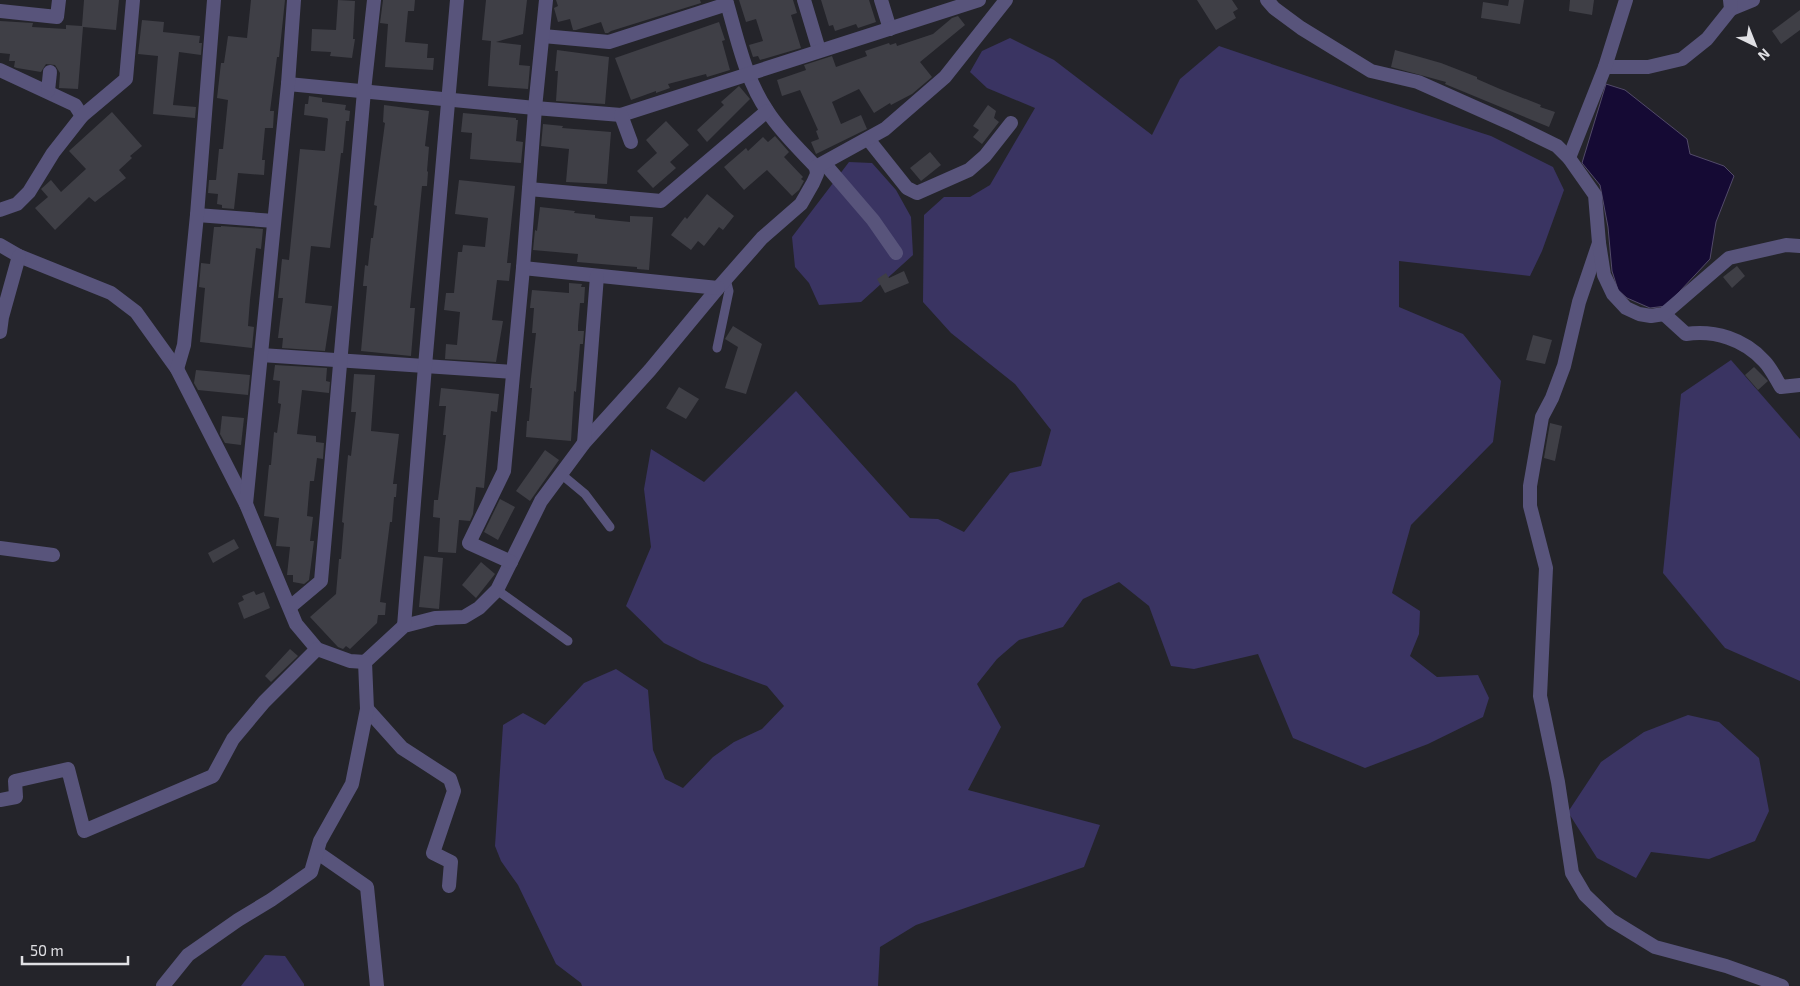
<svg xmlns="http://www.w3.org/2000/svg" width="1800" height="986" viewBox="0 0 1800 986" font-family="'Exo 2',sans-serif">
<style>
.green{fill:#3a3462}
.water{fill:#150a34;stroke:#524a69}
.building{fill:#3f3f46}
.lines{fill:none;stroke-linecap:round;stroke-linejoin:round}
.service{stroke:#58547b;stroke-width:9}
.minor{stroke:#58547b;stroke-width:14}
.tertiary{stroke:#58547b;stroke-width:14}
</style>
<rect width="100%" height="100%" fill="#24242a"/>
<g class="green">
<polygon points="1010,38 1054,60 1152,135 1180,79 1219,46 1354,92 1491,136 1553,167 1564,190 1542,251 1530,276 1399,261 1399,307 1463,334 1501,381 1493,442 1411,525 1392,593 1420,611 1419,634 1410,656 1437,677 1478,675 1489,698 1483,717 1428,744 1365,768 1293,738 1258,654 1194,669 1171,666 1149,606 1119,582 1083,599 1063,627 1019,640 997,659 977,684 1001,727 968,790 1100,825 1084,867 916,925 880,947 878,986 582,986 581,983 556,964 518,885 501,861 495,846 503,725 523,713 545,725 584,683 616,669 648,690 653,750 665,779 683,788 713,757 734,742 762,729 784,706 767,686 702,662 664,643 626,606 651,547 644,489 651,449 704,482 796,391 910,518 938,519 964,532 1010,473 1041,466 1051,430 1015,384 951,333 923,302 924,215 944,197 970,197 990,185 1035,108 987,88 970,72 982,51"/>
<polygon points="849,162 872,163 896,190 911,217 913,255 861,302 819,305 809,283 795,267 792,237"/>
<polygon points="1731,360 1800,439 1800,681 1725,648 1663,573 1681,394"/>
<polygon points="1688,715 1719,722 1759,758 1769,811 1755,841 1709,859 1651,852 1636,878 1597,858 1568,812 1601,762 1644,732"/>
<polygon points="265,955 285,956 304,984 304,986 241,986"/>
</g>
<polygon class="water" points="1606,84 1625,90 1687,139 1690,154 1724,166 1734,176 1716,222 1710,259 1666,306 1650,308 1627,298 1618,290 1612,271 1608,227 1600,185 1582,163"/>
<g class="building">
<polygon points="84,0 119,0 116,30 83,27 78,89 59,88 60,73 55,65 46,64 41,72 17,68 14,67 15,61 9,61 10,54 0,53 0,21 33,23 32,27 66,29 66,25 82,26"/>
<polygon points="251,0 285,0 279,57 277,57 270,111 274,111 273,128 265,128 262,160 265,160 264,175 238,173 234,209 222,208 222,205 217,204 218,194 208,193 209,180 216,180 219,149 223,149 228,100 217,98 221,63 224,63 228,36 247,38"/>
<polygon points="338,0 355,1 353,39 355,39 352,58 330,56 331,52 311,51 312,29 336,30"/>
<polygon points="383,0 415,0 414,11 408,11 405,42 428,44 427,58 434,58 433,70 385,67 388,24 380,23"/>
<polygon points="486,0 527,0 523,34 496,42 521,45 519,65 530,66 528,89 488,86 491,41 482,40"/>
<polygon points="556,0 700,0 701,3 611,31 608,33 605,33 601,22 576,30 573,30 570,19 558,22 554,8 558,6"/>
<polygon points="739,0 793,0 797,13 791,15 801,48 760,60 758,56 753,57 749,45 763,41 756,19 746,22"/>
<polygon points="821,0 869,0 876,22 858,28 856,24 835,31 833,25 829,26"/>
<polygon points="1197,0 1232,0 1238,9 1233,12 1236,18 1216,30"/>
<polygon points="1509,0 1524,0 1520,24 1481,18 1483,2 1508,6"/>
<polygon points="1570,0 1594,0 1592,15 1569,11"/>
<polygon points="1800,10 1800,30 1781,44 1772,31"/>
<polygon points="958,16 965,25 920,62 932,77 912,94 891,105 890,103 874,113 859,89 832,102 841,124 861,115 867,129 816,154 811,142 819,139 816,131 818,130 800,90 782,96 777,80 806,70 804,65 832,56 836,67 867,56 865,51 889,43 890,45 896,43 897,46 933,34 952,18"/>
<polygon points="142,20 164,22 163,32 200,36 199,43 202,43 201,55 179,52 173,105 196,107 195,118 153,114 158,56 138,54"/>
<polygon points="719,22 725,40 722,41 730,70 707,77 706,74 668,84 670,88 656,93 656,91 631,100 615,58"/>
<polygon points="557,50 609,57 605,104 556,101 558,71 555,71"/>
<polygon points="1395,50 1441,63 1477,77 1477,79 1500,89 1541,105 1540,107 1555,112 1549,127 1445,84 1446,82 1391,67"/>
<polygon points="739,86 750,99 707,142 697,130 724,105 721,102"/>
<polygon points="309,96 322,98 322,102 346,105 345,110 350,111 349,121 346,121 343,153 341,153 330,248 311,246 305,303 332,306 325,351 282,348 283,338 278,338 283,298 278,298 282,259 289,260 300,149 325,151 328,119 327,118 304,115 305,104 308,104"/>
<polygon points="384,105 429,111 425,146 429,147 427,171 428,172 427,186 422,186 410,308 415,308 411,356 361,351 367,286 363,286 365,265 368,266 371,238 373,238 377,206 374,205 385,123 383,122"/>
<polygon points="988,105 996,111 994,118 999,122 982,144 973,137 979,130 973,126"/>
<polygon points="112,112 142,146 130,156 132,158 119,170 126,178 95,202 89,197 55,230 35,208 48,197 41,189 51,180 61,192 86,169 69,151"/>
<polygon points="463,113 516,118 516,120 518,120 516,141 523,142 521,163 470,159 472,133 461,132"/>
<polygon points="666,121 689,145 670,162 676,168 653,188 637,171 657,153 646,140"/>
<polygon points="543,124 563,126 562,128 611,132 607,184 566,182 569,149 541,146"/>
<polygon points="775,136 789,152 784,157 803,177 801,179 804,181 799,190 792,196 767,170 744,190 724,167 746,148 748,151 763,137 768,142"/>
<polygon points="930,152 941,165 921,181 910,168"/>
<polygon points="459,180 515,186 507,263 511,263 509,281 497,280 492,320 503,321 496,362 445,359 446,344 457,345 460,312 444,310 446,293 454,293 458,252 462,252 463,245 485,247 488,218 455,214"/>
<polygon points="707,194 734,216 723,230 719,227 704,246 698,241 691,250 671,235 685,217 687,219"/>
<polygon points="540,207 575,211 574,213 595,215 595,218 600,219 630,222 630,216 653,217 649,270 637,269 637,267 577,262 578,254 533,250 535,230 537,231"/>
<polygon points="221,226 263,229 261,249 256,248 250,300 248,326 254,327 252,348 200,342 205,288 199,287 201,263 210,264 214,227 221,227"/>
<polygon points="1737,266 1745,276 1732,288 1723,277"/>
<polygon points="904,271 909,283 885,293 877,279 886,273 889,278"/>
<polygon points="569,283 582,284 581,287 585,287 584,303 580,303 578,326 578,331 584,331 583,344 580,344 576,392 574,391 571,441 526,437 527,421 529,421 532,388 530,388 536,333 532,333 534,308 530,308 532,290 569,293"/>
<polygon points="733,326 762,344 746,394 725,388 738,347 725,339"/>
<polygon points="1533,335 1552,340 1545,364 1526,360"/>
<polygon points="275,365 327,368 326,381 330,382 329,393 302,390 297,434 316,436 316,442 324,443 323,459 317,458 314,481 310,481 307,516 313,517 310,541 314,541 309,580 304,584 293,582 293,575 287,575 290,547 276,546 279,518 264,516 269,465 271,465 274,432 277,433 281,404 278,403 280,381 273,380"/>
<polygon points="1754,367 1768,381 1758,390 1745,375"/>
<polygon points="196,370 250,375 248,395 198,390 194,383"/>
<polygon points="354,374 375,375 371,431 399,434 393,484 397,484 396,497 394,497 392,522 390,522 380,602 386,603 385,615 378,615 377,623 350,649 346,646 343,649 338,647 310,617 336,594 339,559 341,559 344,523 342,522 348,455 351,456 356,412 351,412"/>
<polygon points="679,387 699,399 686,419 666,408"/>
<polygon points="441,388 499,394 497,412 491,411 484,488 476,487 473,514 470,521 459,520 456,553 438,552 440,518 433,517 434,500 438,500 446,435 443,435 446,406 439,406"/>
<polygon points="222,416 244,418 241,445 225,443 220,434"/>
<polygon points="1550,423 1562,426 1555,461 1544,458"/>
<polygon points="545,450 559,460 530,501 516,491"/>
<polygon points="500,499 515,507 498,540 484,532"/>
<polygon points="234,539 239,548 213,563 208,553"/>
<polygon points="424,556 443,558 439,609 419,607"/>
<polygon points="481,562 495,574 476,598 462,585"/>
<polygon points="254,591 256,595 264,592 270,608 244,619 238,603 244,600 242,596"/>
<polygon points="290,649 298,656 271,682 265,676"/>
</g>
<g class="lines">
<g class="service">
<polyline points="717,348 729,291 726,279"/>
<polyline points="561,474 585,494 610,527"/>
<polyline points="497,590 568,641"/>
</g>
<g class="minor">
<path d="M726,0C737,37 745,79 768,112C781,132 799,149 816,167"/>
<polyline points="804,0 819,50"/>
<polyline points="881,0 890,29"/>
<polyline points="1731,9 1753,0"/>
<polyline points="0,11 57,17 59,0"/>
<polyline points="543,36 609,42 727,4"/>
<polyline points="1605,67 1648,67 1682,59 1707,39 1731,9 1730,0"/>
<polyline points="0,70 75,105 82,116"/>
<polyline points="288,84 535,108 621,115 979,0"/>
<polyline points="48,91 50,72"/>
<polyline points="621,115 631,142"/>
<polyline points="868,139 907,188 917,193 969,170 985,156 1011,123"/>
<polyline points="1569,158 1605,67 1626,0"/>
<polyline points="824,163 873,220 896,253"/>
<polyline points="529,189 661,201 767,111"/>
<polyline points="0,210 17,204 29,192 53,153 82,116 126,79 133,0"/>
<polyline points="197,215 274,221"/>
<polyline points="1599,243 1579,302 1564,366 1552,398 1542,417 1530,486 1530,506 1546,568 1540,696 1558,782 1572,873 1585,895 1611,920 1655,947 1726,966 1782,986"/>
<polyline points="0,245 19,256 111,293 136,312 177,369 246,504 296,624 317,649 350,661 365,662 404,626 435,618 464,617 479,608 497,590 541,501 584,443 650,370 718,288 762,238 801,204 813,183 817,174 816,167 885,129 945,77 1006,0"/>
<polyline points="523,268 718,288"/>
<path d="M1664,314L1686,334C1715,330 1744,339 1764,361C1771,368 1776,379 1781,387L1800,385"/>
<polyline points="0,332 2,317 19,256"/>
<polyline points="261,355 513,372"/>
<polyline points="177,369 184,345 197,215 214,0"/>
<polyline points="584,443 597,276"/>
<polyline points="246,504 288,84 294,0"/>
<polyline points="0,548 53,555"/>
<polyline points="511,562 469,543 504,471 523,268 535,108 546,0"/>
<polyline points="290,607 321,581 364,91 374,0"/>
<polyline points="367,709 402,748 450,779 454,791 433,853 451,862 449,886"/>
<polyline points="0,800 16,797 15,781 68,769 84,831 213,776 233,739 264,702 317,649"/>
<polyline points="318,853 367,887 377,986"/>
<polyline points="163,986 188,955 238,920 271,900 311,872 320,841 352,784 367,709 365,662"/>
</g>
<g class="tertiary">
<polyline points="1267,0 1274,8 1301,28 1371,71 1418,82 1510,123 1557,146 1569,158 1595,195 1599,243 1604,275 1613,294 1626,308 1639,314 1651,316 1664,314 1729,258 1786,245 1800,246"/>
<polyline points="404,626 425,366 457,0"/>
</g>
</g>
<g transform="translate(1755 45) rotate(137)" stroke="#24242a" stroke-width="4" paint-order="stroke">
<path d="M0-4L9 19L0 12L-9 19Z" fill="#e0e0e4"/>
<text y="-8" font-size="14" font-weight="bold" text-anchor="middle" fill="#e0e0e4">N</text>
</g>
<path d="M22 956v8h106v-8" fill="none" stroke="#e0e0e4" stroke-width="2.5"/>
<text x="30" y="956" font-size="15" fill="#e0e0e4" stroke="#24242a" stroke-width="4" paint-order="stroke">50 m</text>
</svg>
